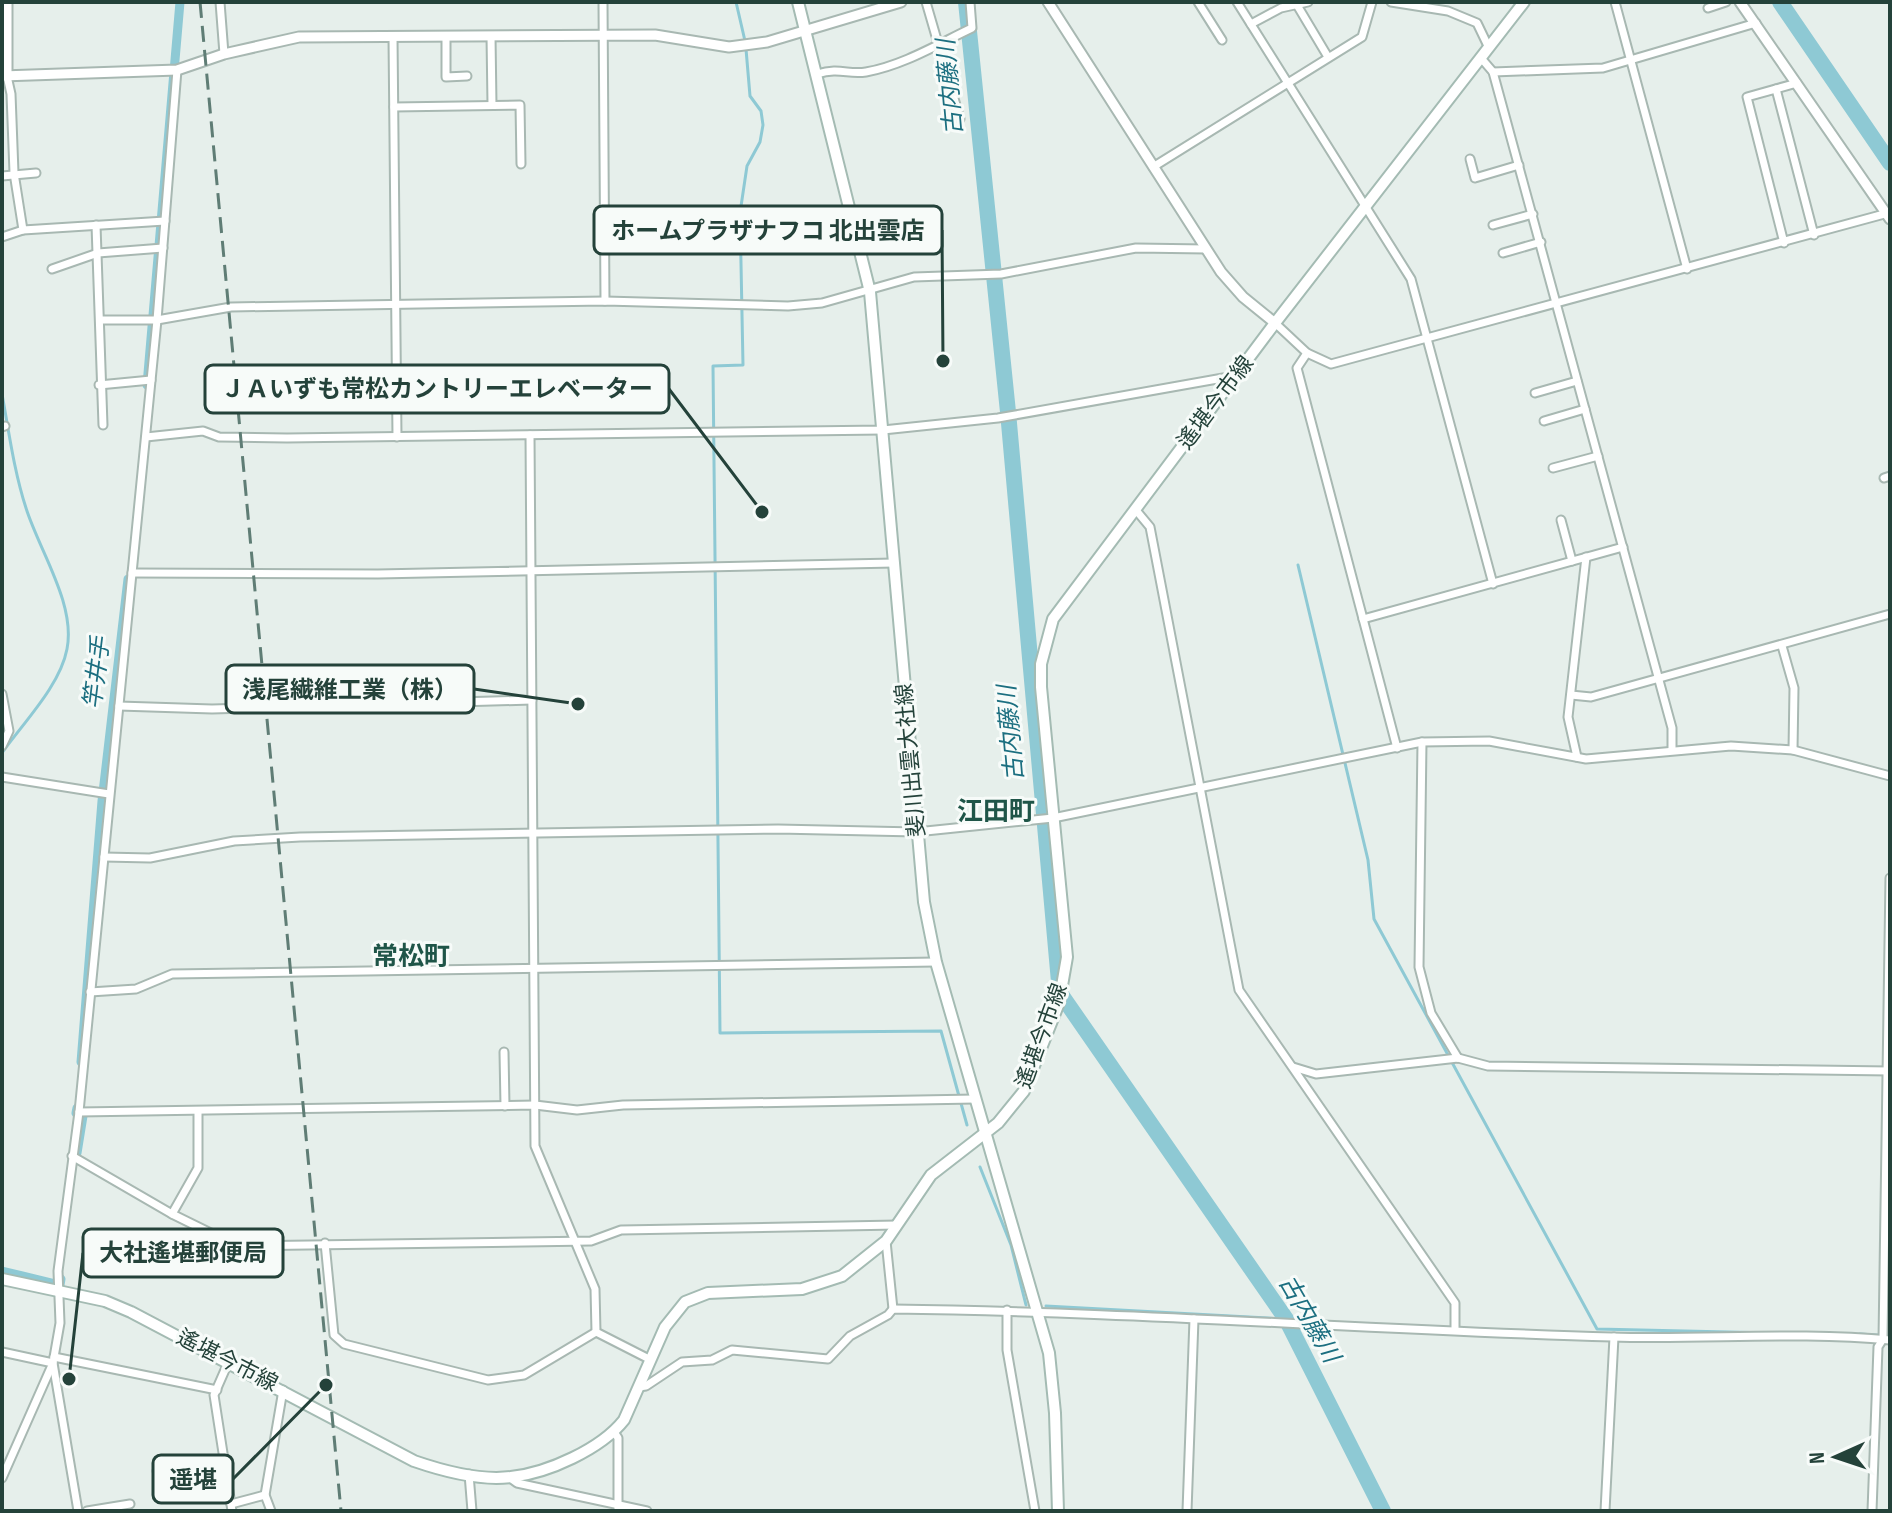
<svg xmlns="http://www.w3.org/2000/svg" width="1892" height="1513" viewBox="0 0 1892 1513" font-family="'Sofia Sans Condensed','Noto Sans JP',sans-serif">
<style>
.lines{fill:none;stroke-linecap:round;stroke-linejoin:round}
.stream{stroke:#8ec9d4;stroke-width:3}
.canal{stroke:#8ec9d4;stroke-width:9}
.river{stroke:#8ec9d4;stroke-width:16}
.minor-casing{stroke:#a8b8b2;stroke-width:11}
.tertiary-casing{stroke:#a8b8b2;stroke-width:13}
.secondary-casing{stroke:#a4bbb3;stroke-width:14}
.minor{stroke:#fff;stroke-width:7}
.tertiary{stroke:#fff;stroke-width:9}
.secondary{stroke:#fff;stroke-width:10}
.rail{stroke:#5f7d75;stroke-width:3;stroke-dasharray:16 8;stroke-linecap:butt}
.labels{text-anchor:middle;dominant-baseline:central;stroke-width:6;stroke-linejoin:round;paint-order:stroke}
.street-label{font-size:22px;fill:#24423a;stroke:#f7fbf9}
.water-label{font-size:24px;font-style:italic;fill:#1c6f80;stroke:#f7fbf9}
.quarter-label{font-size:26px;font-weight:bold;fill:#1f5548;stroke:#f7fbf9}
.leader{fill:none;stroke:#24423a;stroke-width:3}
.callout-dot{fill:#24423a;stroke:#f7fbf9;stroke-width:3}
.callout{fill:#f7fbf9;stroke:#24423a;stroke-width:3}
.callout-label{font-size:24px;text-anchor:middle;font-weight:bold;fill:#24423a}
</style>
<rect width="100%" height="100%" fill="#e6efeb"/>
<g class="lines">
<g class="stream">
<polyline points="736,2 745,41"/>
<polyline points="746,49 750,96 761,111 763,125 760,142 747,166 740,213 743,365 713,366 720,1033 941,1031 967,1125"/>
<path d="M2,394C9,432 14,471 26,508C39,550 76,604 67,649C60,686 23,723 2,753"/>
<polyline points="1298,565 1368,860 1374,919 1597,1329 1772,1333"/>
<polyline points="980,1167 1011,1245 1026,1305"/>
<polyline points="1046,1306 1286,1319"/>
<polyline points="1860,1334 1890,1336"/>
</g>
<g class="canal">
<polyline points="147,385 180,2"/>
<polyline points="81,1062 102,801 128,579"/>
<polyline points="77,1153 83,1116 76,1113 77,1108"/>
<polyline points="2,1271 60,1285 61,1279"/>
</g>
<g class="river">
<polyline points="966,2 1008,412 1060,993 1286,1319 1383,1511"/>
<polyline points="1780,2 1890,163"/>
</g>
<defs>
<g id="minor">
<polyline points="220,2 224,54"/>
<polyline points="603,2 605,301"/>
<polyline points="926,2 960,119"/>
<polyline points="1198,2 1222,40"/>
<polyline points="1237,2 1411,279 1493,584"/>
<polyline points="1391,2 1448,11 1477,23 1489,48"/>
<polyline points="1615,2 1687,269"/>
<polyline points="1297,5 1328,57"/>
<polyline points="1708,8 1726,2"/>
<polyline points="1251,24 1281,8 1308,2"/>
<polyline points="491,36 492,105"/>
<polyline points="393,37 397,437"/>
<polyline points="446,37 446,77 467,76"/>
<polyline points="1481,58 1493,72 1672,728 1672,750"/>
<polyline points="1493,72 1603,68 1756,23"/>
<path d="M817,74C840,67 848,75 866,72C904,65 938,44 972,28L970,2"/>
<polyline points="7,76 11,94 14,173 23,230 165,221"/>
<polyline points="1776,89 1814,235"/>
<polyline points="394,107 520,105 521,164"/>
<polyline points="1470,159 1475,178 1519,165"/>
<polyline points="1153,167 1362,37 1372,2"/>
<polyline points="2,176 36,173"/>
<polyline points="96,225 103,425"/>
<polyline points="1493,225 1533,214"/>
<polyline points="2,237 23,230"/>
<polyline points="1784,243 1747,97 1797,83"/>
<polyline points="1503,253 1541,242"/>
<polyline points="52,269 98,253 163,248"/>
<polyline points="101,320 157,320 231,307 605,301 788,306 822,303 914,277 1001,274 1136,248 1206,249"/>
<polyline points="1275,323 1307,353 1331,364 1888,213"/>
<polyline points="1307,353 1297,368 1397,748"/>
<polyline points="99,385 151,380"/>
<polyline points="1535,393 1577,381"/>
<polyline points="1544,421 1585,409"/>
<polyline points="2,427 5,426"/>
<polyline points="530,435 535,1146 595,1289 596,1332 651,1360"/>
<polyline points="146,437 203,431 219,437 287,438 883,430 998,418 1223,378 1233,380"/>
<polyline points="1553,468 1598,456"/>
<polyline points="1884,478 1890,476"/>
<polyline points="1135,509 1150,527 1239,990 1455,1303 1455,1330"/>
<polyline points="1561,520 1572,561"/>
<polyline points="132,573 378,574 894,563"/>
<polyline points="1363,619 1623,547"/>
<polyline points="1782,646 1794,688 1793,750"/>
<polyline points="2,694 9,731 2,746"/>
<polyline points="1571,695 1591,697 1890,614"/>
<polyline points="119,706 212,709 532,700"/>
<polyline points="1422,742 1419,967 1431,1013 1458,1058"/>
<polyline points="1577,757 1568,717 1586,557"/>
<polyline points="2,777 109,794"/>
<polyline points="104,857 150,858 234,841 300,837 778,829 916,832 1053,818 1422,742 1489,741 1586,759 1731,746 1793,750 1890,776"/>
<polyline points="90,992 136,989 172,974 936,962"/>
<polyline points="504,1052 505,1106"/>
<polyline points="1293,1067 1316,1074 1458,1058 1488,1066 1890,1071"/>
<polyline points="79,1112 535,1105 577,1110 623,1105 975,1099"/>
<polyline points="72,1156 172,1214 237,1246 591,1241 621,1230 897,1225"/>
<polyline points="172,1214 198,1168 198,1111"/>
<polyline points="886,1241 893,1309"/>
<polyline points="325,1243 334,1335 344,1344 488,1380 524,1375 596,1332"/>
<polyline points="1007,1310 1007,1350 1035,1511"/>
<polyline points="2,1352 53,1363 2,1478"/>
<polyline points="54,1357 217,1390"/>
<polyline points="228,1363 214,1395 232,1511"/>
<path d="M639,1387L646,1386L682,1362L712,1360L732,1350L828,1359L850,1336L888,1315L893,1309C1133,1312 1372,1330 1612,1337C1704,1340 1798,1331 1890,1340"/>
<polyline points="614,1432 618,1438 618,1511"/>
<polyline points="157,1471 224,1459"/>
<polyline points="469,1474 472,1511"/>
<polyline points="510,1478 517,1483 647,1511"/>
<polyline points="231,1504 265,1495"/>
<polyline points="78,1511 53,1363 60,1323 58,1271 79,1112 104,857 157,320 177,70"/>
<polyline points="87,1511 130,1504"/>
<polyline points="271,1511 265,1495 283,1390"/>
<polyline points="1187,1511 1194,1319"/>
<polyline points="1605,1511 1614,1337"/>
<polyline points="1872,1511 1878,1347 1883,1339 1890,878"/>
</g>
<g id="tertiary">
<polyline points="1048,2 1221,272 1243,297 1275,323"/>
<polyline points="1740,2 1890,219"/>
<polyline points="2,76 177,70 224,54 299,37 655,35 729,47 767,42 901,2"/>
<polyline points="7,76 7,2"/>
</g>
<g id="secondary">
<polyline points="798,2 870,292 924,902 936,962 1049,1353 1055,1413 1058,1511"/>
<path d="M2,1279L105,1301L131,1312L414,1461C443,1471 480,1481 511,1477C548,1473 601,1449 624,1420L665,1327L685,1302L708,1293L802,1289L842,1276L886,1241L931,1175L998,1123L1024,1091L1059,1003L1067,957L1041,687V664L1053,619L1275,323L1524,2"/>
</g>
</defs>
<use href="#minor" class="minor-casing"/>
<use href="#tertiary" class="tertiary-casing"/>
<use href="#secondary" class="secondary-casing"/>
<use href="#minor" class="minor"/>
<use href="#tertiary" class="tertiary"/>
<use href="#secondary" class="secondary"/>
<polyline class="rail" points="200,2 341,1511"/>
</g>
<g class="labels">
<g class="street-label">
<text transform="translate(1216 403) rotate(-53)">遙堪今市線</text>
<text transform="translate(911 760) rotate(-95)">斐川出雲大社線</text>
<text transform="translate(1042 1036) rotate(-70)">遙堪今市線</text>
<text transform="translate(227 1361) rotate(27)">遙堪今市線</text>
</g>
<g class="water-label">
<text transform="translate(950 87) rotate(-95)">古内藤川</text>
<text transform="translate(97 673) rotate(-83)">竿井手</text>
<text transform="translate(1011 733) rotate(-95)">古内藤川</text>
<text transform="translate(1309 1319) rotate(60)">古内藤川</text>
</g>
<g class="quarter-label">
<text x="996" y="812">江田町</text>
<text x="411" y="957">常松町</text>
</g>
</g>
<path class="leader" d="M943 361L942 230M762 512L669 389M578 704L474 689M69 1379L83 1253M326 1385L233 1479"/>
<g class="callout-dot">
<circle cx="943" cy="361" r="8"/>
<circle cx="762" cy="512" r="8"/>
<circle cx="578" cy="704" r="8"/>
<circle cx="69" cy="1379" r="8"/>
<circle cx="326" cy="1385" r="8"/>
</g>
<g class="callout">
<rect x="594" y="206" width="348" height="48" rx="8"/>
<rect x="205" y="365" width="464" height="48" rx="8"/>
<rect x="226" y="665" width="248" height="48" rx="8"/>
<rect x="83" y="1229" width="200" height="48" rx="8"/>
<rect x="153" y="1455" width="80" height="48" rx="8"/>
</g>
<g class="callout-label">
<text x="768" y="239">ホームプラザナフコ 北出雲店</text>
<text x="437" y="397">ＪＡいずも常松カントリーエレベーター</text>
<text x="350" y="698">浅尾繊維工業（株）</text>
<text x="183" y="1261">大社遙堪郵便局</text>
<text x="193" y="1488">遥堪</text>
</g>
<rect width="1892" height="1513" fill="none" stroke="#24423a" stroke-width="8"/>
<g transform="translate(1836 1457) rotate(267)" stroke="#f7fbf9" stroke-width="6" paint-order="stroke">
<path d="M0-6L14 30L0 20L-14 30Z" fill="#24423a"/>
<text y="-12" font-size="22" font-weight="bold" text-anchor="middle" fill="#24423a">N</text>
</g>
</svg>
